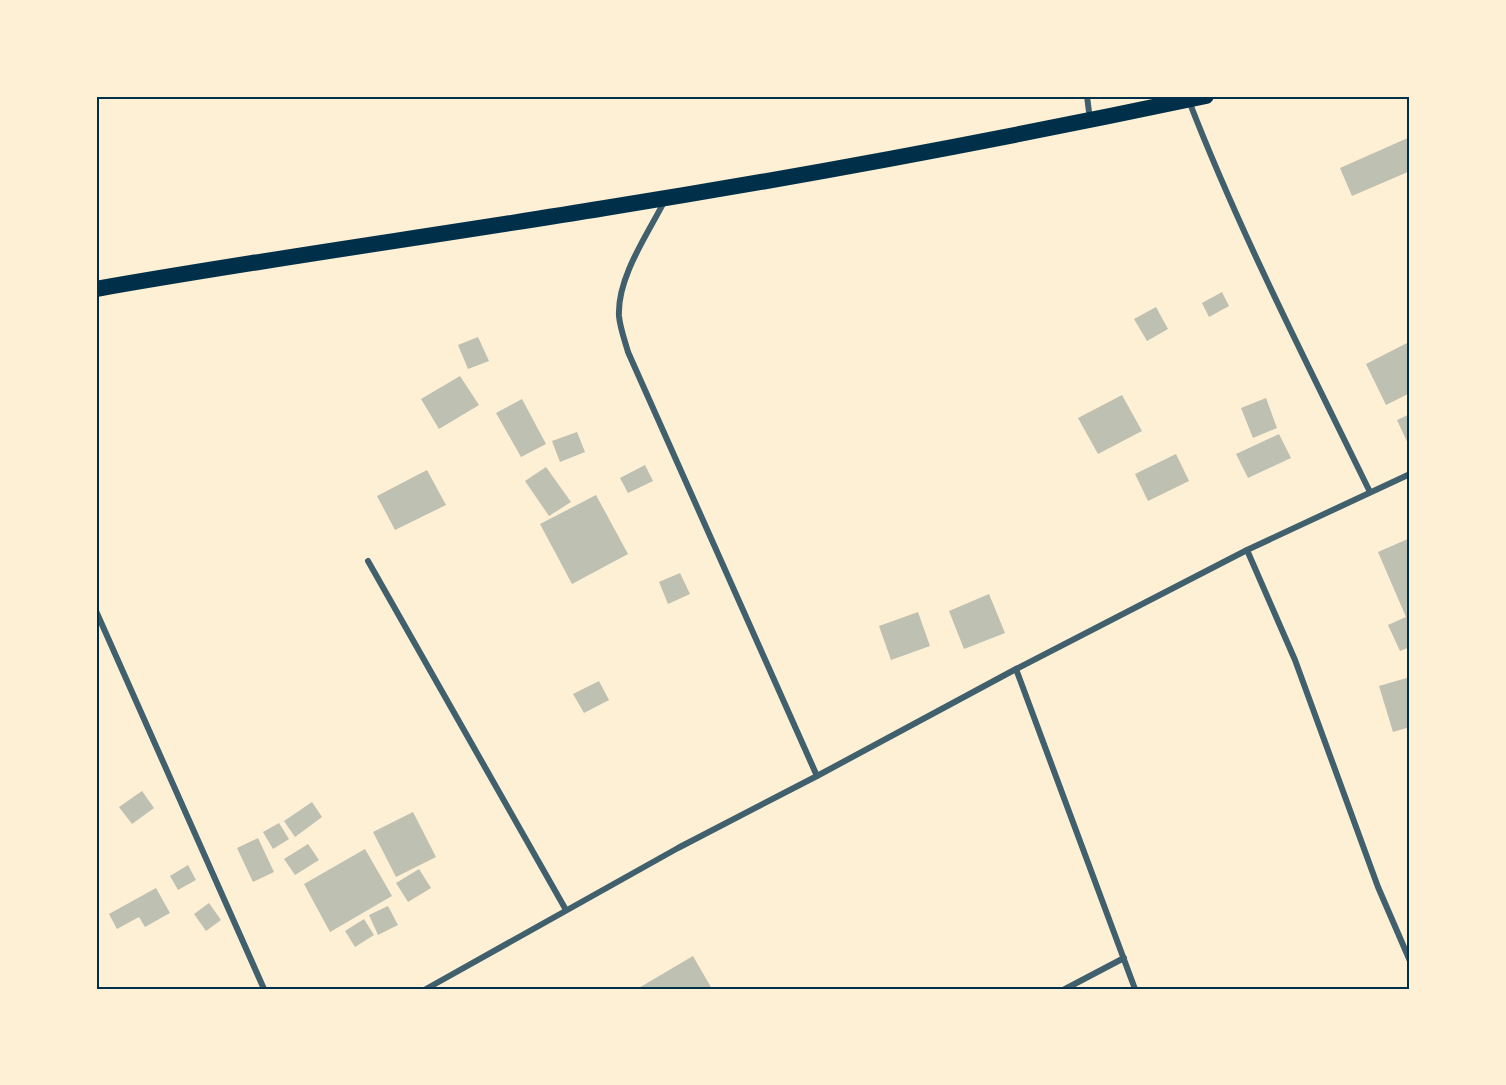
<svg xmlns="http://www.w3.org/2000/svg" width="1506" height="1085" viewBox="0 0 1506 1085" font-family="'Fira Sans Condensed',sans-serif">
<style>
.building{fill:#bec0b2}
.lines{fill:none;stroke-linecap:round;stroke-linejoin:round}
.minor{stroke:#3f606c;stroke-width:6}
.trunk{stroke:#003049;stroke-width:16}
.neatline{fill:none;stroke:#003049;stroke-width:2}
</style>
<rect width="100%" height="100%" fill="#fdf0d5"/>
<g class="building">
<polygon points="1410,137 1410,171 1352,196 1340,168"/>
<polygon points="1222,292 1229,306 1209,317 1202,303"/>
<polygon points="1156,307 1168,329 1147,341 1134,319"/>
<polygon points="478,337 489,361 468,369 458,345"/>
<polygon points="1407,343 1410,349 1410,393 1386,405 1366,364"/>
<polygon points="460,376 479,405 439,429 421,399"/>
<polygon points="1122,395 1142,431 1098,454 1078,418"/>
<polygon points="1266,398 1277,428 1253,438 1241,408"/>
<polygon points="522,399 546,444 521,457 496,413"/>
<polygon points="1410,414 1410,448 1397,420"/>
<polygon points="577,432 585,452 560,462 552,441"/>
<polygon points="1279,434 1291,458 1248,478 1236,454"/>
<polygon points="1176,454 1189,481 1148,501 1135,474"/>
<polygon points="645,465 653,481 628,493 620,478"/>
<polygon points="546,467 571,502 549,516 525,481"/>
<polygon points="427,470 446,505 395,530 377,496"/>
<polygon points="596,495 628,554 572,584 540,524"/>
<polygon points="1410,538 1410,647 1400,651 1388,625 1406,617 1378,552"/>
<polygon points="680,573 690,594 668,604 659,582"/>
<polygon points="989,594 1005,633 964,649 949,611"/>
<polygon points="918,612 930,646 891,660 879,626"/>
<polygon points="1410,677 1410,727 1393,732 1379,686"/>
<polygon points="599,681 609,700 584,713 573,694"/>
<polygon points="142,791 154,808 132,824 119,807"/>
<polygon points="312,802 322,817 295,837 284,821"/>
<polygon points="413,812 436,857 396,877 373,832"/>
<polygon points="279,823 289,839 273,849 263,832"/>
<polygon points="258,838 274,872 253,882 237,848"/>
<polygon points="308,844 319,860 295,875 284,859"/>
<polygon points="365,849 392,896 330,932 304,884"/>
<polygon points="188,865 196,880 178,890 170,876"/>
<polygon points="419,869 431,888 408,902 396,883"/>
<polygon points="156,888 170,913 145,927 139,917 117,929 109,914"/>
<polygon points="209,903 221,920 206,931 194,914"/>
<polygon points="388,906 398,925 378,935 369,915"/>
<polygon points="364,919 374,935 355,947 345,931"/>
<polygon points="693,956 712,989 637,989"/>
</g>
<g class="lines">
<g class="minor">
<polyline points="1087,96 1090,120"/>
<path d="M1189,101C1241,235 1307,363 1370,492"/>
<path d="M664,202C647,235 617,278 619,316C620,328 625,341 628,352L817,776"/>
<polyline points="1247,550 1295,660 1378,887 1410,961"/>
<polyline points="368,561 566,910"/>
<polyline points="96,611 264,989"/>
<polyline points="1016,669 1135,989"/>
<polyline points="426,989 678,848 817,776 1016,669 1247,550 1410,474"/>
<polyline points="1065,989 1124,958"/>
</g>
<path class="trunk" d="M96,289C265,259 435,236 605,208C806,176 1007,138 1206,96"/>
</g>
<rect width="1506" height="1085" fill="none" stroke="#fdf0d5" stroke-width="195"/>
<rect x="98" y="98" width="1310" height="890" class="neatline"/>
</svg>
